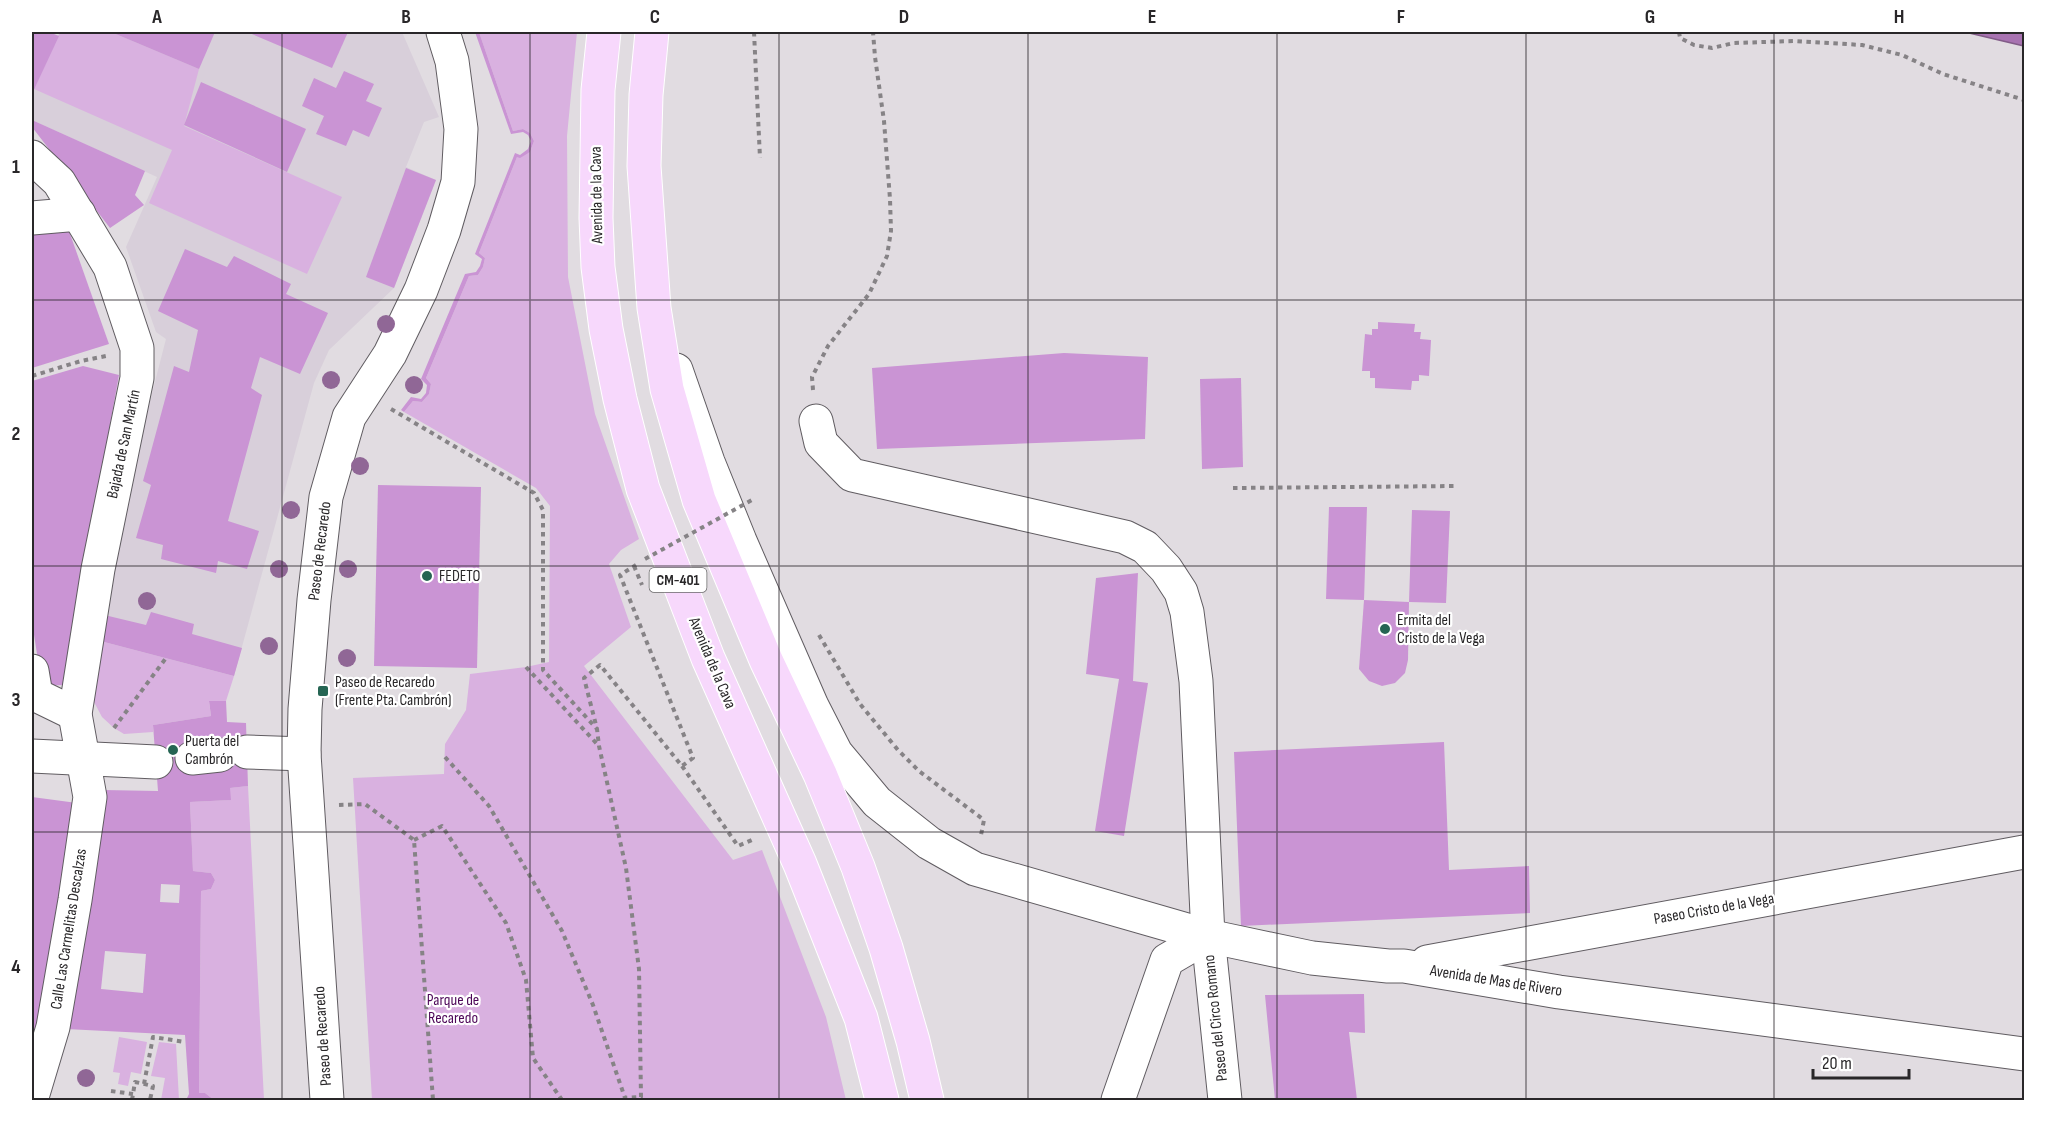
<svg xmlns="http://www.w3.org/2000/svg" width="2056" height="1132" viewBox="0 0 2056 1132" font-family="'Sofia Sans Condensed',sans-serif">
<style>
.built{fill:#d8cfda}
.green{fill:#d9b1e0}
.water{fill:#a873b1;stroke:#825c88;stroke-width:1.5}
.building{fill:#ca94d4;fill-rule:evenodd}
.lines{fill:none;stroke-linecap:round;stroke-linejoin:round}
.minor-casing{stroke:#605c61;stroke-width:35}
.major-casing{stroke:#fff;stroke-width:35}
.path{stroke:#868386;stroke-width:4;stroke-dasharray:4.5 4.5;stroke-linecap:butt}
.minor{stroke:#fff;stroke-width:33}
.major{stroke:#f7d8fc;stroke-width:33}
.path-bridge{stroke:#868386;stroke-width:4;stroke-dasharray:4.5 4.5;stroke-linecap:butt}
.tree{fill:#906796}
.grid{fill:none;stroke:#292729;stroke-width:1.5;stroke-opacity:0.55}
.poi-dot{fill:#256553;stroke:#fff;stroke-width:2}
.labels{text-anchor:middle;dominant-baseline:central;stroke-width:4.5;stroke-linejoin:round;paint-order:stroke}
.shield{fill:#fff;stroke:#696869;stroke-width:1.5}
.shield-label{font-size:15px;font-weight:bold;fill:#292729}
.street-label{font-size:16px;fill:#292729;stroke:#fff}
.poi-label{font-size:16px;fill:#292729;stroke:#fff;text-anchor:start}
.park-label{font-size:16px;fill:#4d0758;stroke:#fff}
.neatline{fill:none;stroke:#292729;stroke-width:2}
.grid-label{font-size:20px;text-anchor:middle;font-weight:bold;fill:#292729}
</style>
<rect width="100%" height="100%" fill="#e1dce1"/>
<polygon class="built" points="60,32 402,32 439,117 424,122 406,167 436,180 394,288 329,350 314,383 234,676 89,638 166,339 156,332 126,247 157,177 32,120 32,94"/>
<g class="green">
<polygon points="60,32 111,32 199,69 184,126 342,197 307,274 149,203 172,150 34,89"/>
<polygon points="479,32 577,32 567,136 568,277 595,414 639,539 621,550 609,564 631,627 584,666 733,860 762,850 826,1017 846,1100 372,1100 353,778 444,774 445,744 466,710 470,674 526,667 549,662 550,506 536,488 404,412 413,401 422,402 429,394 431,384 426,378 469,276 478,275 483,267 485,258 479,253 517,157 530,152 534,141 530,133 523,129 513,131"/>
<polygon points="89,638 234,676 226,701 209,702 211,716 153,725 153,732 124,734 114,728 102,717 94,702"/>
<polygon points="248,786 264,1100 214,1100 205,1093 199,1093 201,891 211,889 215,880 211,873 193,871 190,802 230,800 230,788"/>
<polygon points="119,1037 147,1042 141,1074 131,1072 128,1086 118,1084 120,1073 113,1072"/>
<polygon points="159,1042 176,1044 179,1100 161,1100 165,1078 151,1076"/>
</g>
<polygon class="water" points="1962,32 2024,32 2024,46 1965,32"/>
<g class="building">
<polygon points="32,32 49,32 59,36 32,94"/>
<polygon points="111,32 215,32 199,69"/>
<polygon points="247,32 348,32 332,68"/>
<polygon points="475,32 479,32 513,131 523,129 530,133 534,141 530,152 520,158 517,157 479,253 485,258 483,267 478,275 469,276 426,378 431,384 429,394 422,402 413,401 404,412 401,410 411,397 421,399 426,393 427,385 421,379 465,274 476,272 480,266 482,259 475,254 515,153 520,155 528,149 531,141 528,135 523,132 511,134"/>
<polygon points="344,71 374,84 366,101 382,108 369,137 353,130 346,146 316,134 324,116 302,106 314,78 336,88"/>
<polygon points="201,82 306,129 287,172 184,125"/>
<polygon points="32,120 145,171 135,195 144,205 110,228 32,127"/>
<polygon points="406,168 436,180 394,288 366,277"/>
<polygon points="69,231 109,344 32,368 32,235"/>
<polygon points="185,249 227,267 234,256 291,284 286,294 328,313 300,374 260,357 251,388 262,395 228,521 259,531 247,569 218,561 216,573 161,559 163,545 136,538 151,485 143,481 174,366 189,372 198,330 158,311"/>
<polygon points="1378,322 1415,324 1414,332 1421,332 1420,339 1431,340 1429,376 1419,375 1419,381 1412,381 1411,390 1375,388 1375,378 1370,378 1370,371 1362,371 1365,334 1372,335 1372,329 1378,329"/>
<polygon points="1064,353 1148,357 1145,439 877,449 872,368"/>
<polygon points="83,366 119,375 63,685 42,686 32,622 32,381"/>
<polygon points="1241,378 1243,467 1202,469 1200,379"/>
<polygon points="378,485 481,487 477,668 374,666"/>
<polygon points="1329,507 1367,507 1364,600 1326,599"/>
<polygon points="1412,510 1450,511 1446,603 1409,602"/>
<polygon points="1138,573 1133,681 1148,683 1124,836 1095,831 1119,679 1086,674 1096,578"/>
<polygon points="1364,600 1409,602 1408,660 1405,673 1395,683 1382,686 1369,681 1359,669"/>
<polygon points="151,612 194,624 192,634 242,648 234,676 89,638 96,613 146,625"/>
<path d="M209,701H226L227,722L246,723L248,786L230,788L231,800L190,802L193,871L211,873L215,880L211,889L201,891L199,1093H205L214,1100H186L189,1094L185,1035L66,1029L103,790L158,791L153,725L211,716ZM161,884L180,885L179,903L160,902ZM105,951L146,954L143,993L101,989Z"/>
<polygon points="1444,742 1449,870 1529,866 1530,913 1241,926 1234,752"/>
<polygon points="32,797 77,803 35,1041 32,1041"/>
<polygon points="1364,994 1365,1033 1349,1032 1357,1100 1275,1100 1265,995"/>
</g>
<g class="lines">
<defs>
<g id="minor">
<polyline points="32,157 59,182 110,267 137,348 137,378 98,569 75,714 90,797 75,900 53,1027 32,1097"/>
<polyline points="32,218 79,214"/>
<polyline points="676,370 708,462 740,541 812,706 836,753 877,802 929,843 975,869 1208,936 1312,958 1388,966 1404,966 1559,992 2024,1054"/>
<polyline points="816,421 821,443 852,475 1125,537 1145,547 1166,569 1181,592 1187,612 1196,681 1208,936 1225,1100"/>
<polyline points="32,671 36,695 75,714"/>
<polyline points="247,752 304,754"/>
<polyline points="32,756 156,762"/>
<polyline points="192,758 220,755"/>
<polyline points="1427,962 2024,852"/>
<polyline points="327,1100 304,754 305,709 314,600 326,497 349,417 390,354 421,290 444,230 458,182 461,129 452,61 443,32"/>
<polyline points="1118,1100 1167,960 1208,936"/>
</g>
<g id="major">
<polyline points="604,32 598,90 596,218 598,267 606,329 620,399 643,489 708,658 800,864 861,1018 882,1100"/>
<polyline points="652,32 646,95 644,166 654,308 667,389 699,500 766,660 820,774 858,867 886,948 913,1041 927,1100"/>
</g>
</defs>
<use href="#minor" class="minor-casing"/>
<use href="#major" class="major-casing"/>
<g class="path">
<polyline points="754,32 760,158"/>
<polyline points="1679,32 1680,38 1694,45 1712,48 1734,43 1795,41 1862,45 1902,55 1943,74 2024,100"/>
<polyline points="32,376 81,361 106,356"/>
<polyline points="813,390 812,377 828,346 869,294 887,256 891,231 890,199 884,121 875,57 873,32"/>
<polyline points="391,409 534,493 543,510 543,670 597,729"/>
<polyline points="1233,488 1457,486"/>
<polyline points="634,566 642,585"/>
<polyline points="819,635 860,704 898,750 919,771 984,820 981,835"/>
<polyline points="526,667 598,745"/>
<polyline points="114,728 166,658"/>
<polyline points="445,757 489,806 562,931 593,1005 625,1098 641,1097 639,969 626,868 599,746 597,729 584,678 600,665 682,766 693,758 620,575 636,565"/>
<polyline points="682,766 738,846 752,840 751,837"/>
<polyline points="339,805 365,804 414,840 433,1100"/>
<polyline points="414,840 442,826 506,923 526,980 533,1058 562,1100"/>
<polyline points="144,1084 153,1037 185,1042"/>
<polyline points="111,1091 133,1094"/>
<polyline points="132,1100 135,1082 153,1086 150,1100"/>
</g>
<use href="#minor" class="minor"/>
<use href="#major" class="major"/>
<polyline class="path-bridge" points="645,559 752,500"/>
</g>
<g class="tree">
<circle cx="386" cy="324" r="9"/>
<circle cx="331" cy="380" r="9"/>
<circle cx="414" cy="385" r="9"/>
<circle cx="360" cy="466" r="9"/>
<circle cx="291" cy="510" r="9"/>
<circle cx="279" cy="569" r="9"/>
<circle cx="348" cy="569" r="9"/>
<circle cx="147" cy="601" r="9"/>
<circle cx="269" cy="646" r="9"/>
<circle cx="347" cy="658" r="9"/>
<circle cx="86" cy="1078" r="9"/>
</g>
<path class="grid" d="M282,32V1100M530,32V1100M779,32V1100M1028,32V1100M1277,32V1100M1526,32V1100M1774,32V1100M32,300H2024M32,566H2024M32,832H2024"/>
<g class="poi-dot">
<circle cx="427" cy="576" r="6"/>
<circle cx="1385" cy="629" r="6"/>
<rect x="317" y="685" width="12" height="12" rx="3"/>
<circle cx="173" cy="750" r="6"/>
</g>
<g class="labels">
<rect class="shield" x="649.5" y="568" width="57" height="24" rx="4.5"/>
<g class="shield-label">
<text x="678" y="580">CM-401</text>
</g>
<g class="street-label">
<text transform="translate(597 195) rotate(-91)">Avenida de la Cava</text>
<text transform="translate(124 444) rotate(-78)">Bajada de San Martín</text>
<text transform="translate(320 551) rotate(-83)">Paseo de Recaredo</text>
<text transform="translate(712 663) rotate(67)">Avenida de la Cava</text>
<text transform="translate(1714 909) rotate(-10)">Paseo Cristo de la Vega</text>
<text transform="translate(69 929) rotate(-81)">Calle Las Carmelitas Descalzas</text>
<text transform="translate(1496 981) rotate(9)">Avenida de Mas de Rivero</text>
<text transform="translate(1216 1018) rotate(-96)">Paseo del Circo Romano</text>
<text transform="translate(323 1036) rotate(-94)">Paseo de Recaredo</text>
</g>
<g class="poi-label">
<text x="439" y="576">FEDETO</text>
<text x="1397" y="620">Ermita del<tspan x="1397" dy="18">Cristo de la Vega</tspan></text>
<text x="335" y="682">Paseo de Recaredo<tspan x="335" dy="18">(Frente Pta. Cambrón)</tspan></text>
<text x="185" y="741">Puerta del<tspan x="185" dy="18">Cambrón</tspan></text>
</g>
<g class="park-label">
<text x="453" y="1000">Parque de<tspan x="453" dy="18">Recaredo</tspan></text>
</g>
</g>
<rect width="2056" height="1132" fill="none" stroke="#ffffff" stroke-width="66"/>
<path d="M1813 1069v9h96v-9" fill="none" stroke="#292729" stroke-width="3"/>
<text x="1822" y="1069" font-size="18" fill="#292729" stroke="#ffffff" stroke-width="4.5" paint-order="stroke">20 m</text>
<rect x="33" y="33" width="1990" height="1066" class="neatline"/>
<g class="grid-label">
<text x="157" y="23">A</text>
<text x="406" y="23">B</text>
<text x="655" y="23">C</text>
<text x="904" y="23">D</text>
<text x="1152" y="23">E</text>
<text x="1401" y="23">F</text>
<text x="1650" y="23">G</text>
<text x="1899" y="23">H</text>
<text x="16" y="173">1</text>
<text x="16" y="440">2</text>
<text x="16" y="706">3</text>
<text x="16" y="973">4</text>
</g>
</svg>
